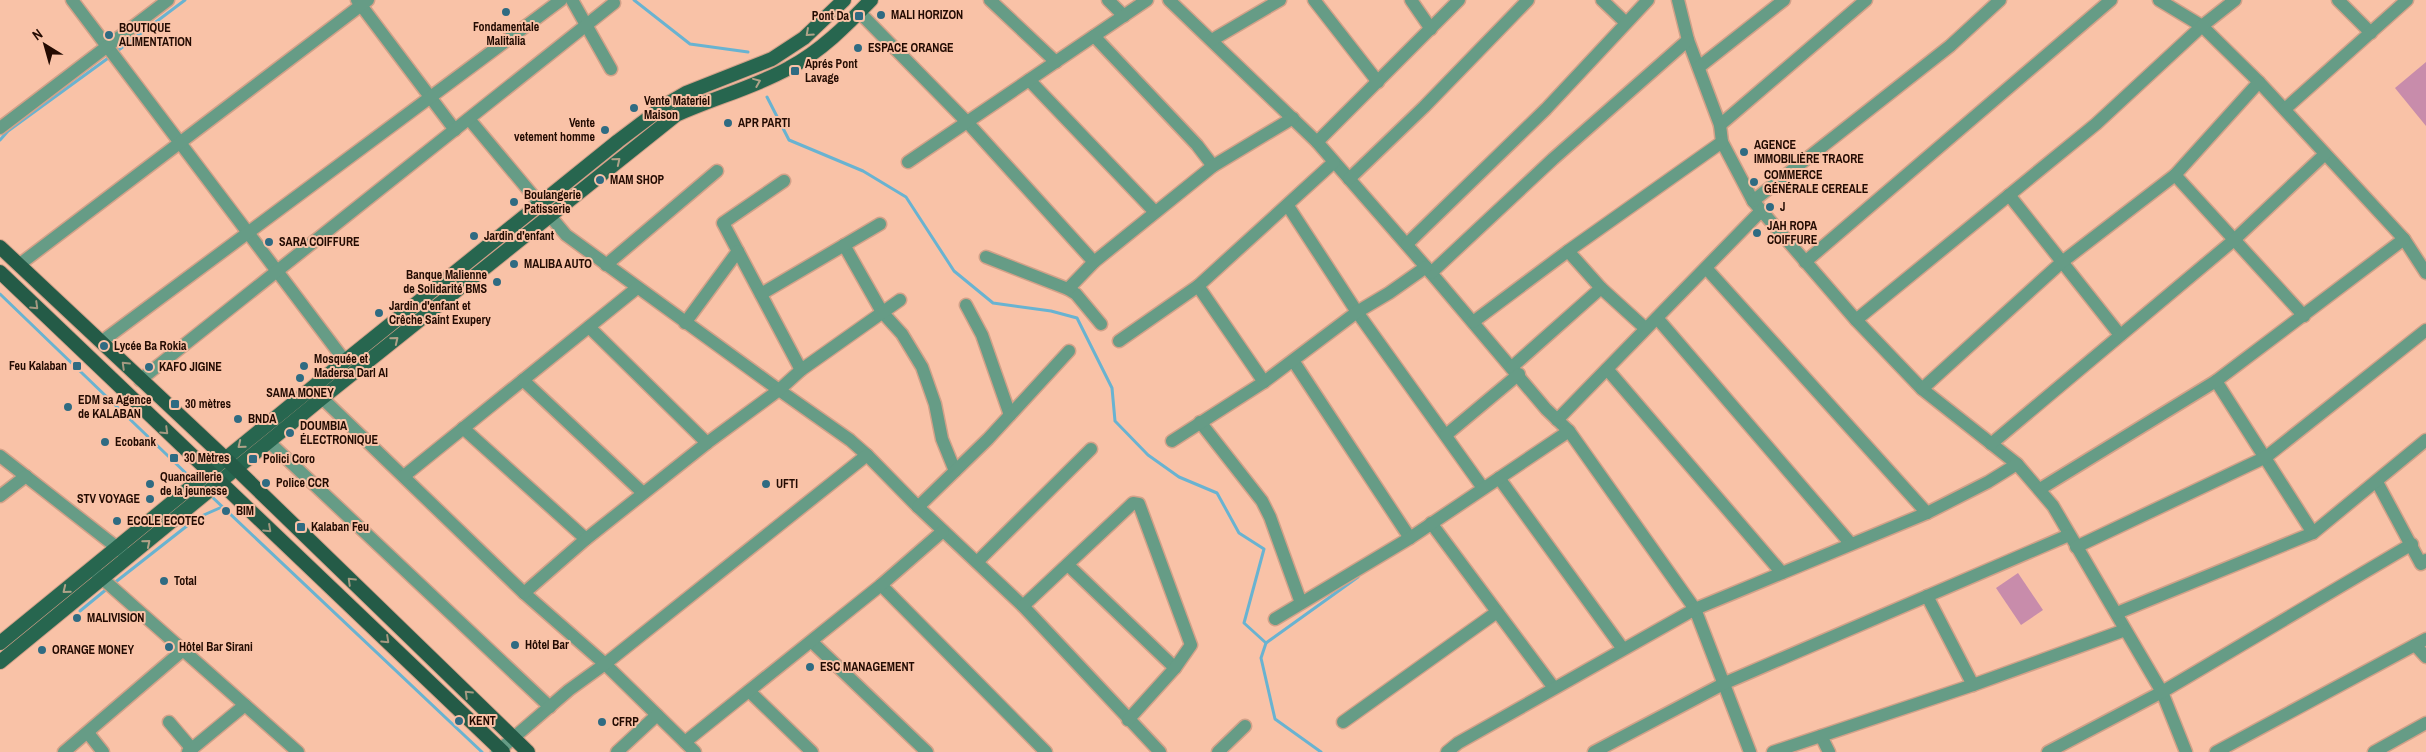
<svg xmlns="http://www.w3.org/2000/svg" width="2426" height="752" viewBox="0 0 2426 752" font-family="'Archivo Narrow',sans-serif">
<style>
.green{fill:#c88cab}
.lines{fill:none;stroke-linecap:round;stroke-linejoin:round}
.stream{stroke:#69b3d1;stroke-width:3}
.minor-casing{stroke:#d2a189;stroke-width:15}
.primary-casing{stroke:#d2a189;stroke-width:16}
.trunk-casing{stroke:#d2a189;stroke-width:16}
.minor{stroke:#669c86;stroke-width:12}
.primary{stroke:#27664f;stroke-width:14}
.trunk{stroke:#245b47;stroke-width:14}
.oneway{stroke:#b0a288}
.oneway2{stroke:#a49981}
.poi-dot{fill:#2f6b82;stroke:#f9c2a7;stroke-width:2}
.labels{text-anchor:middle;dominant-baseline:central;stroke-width:4;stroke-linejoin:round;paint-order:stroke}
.poi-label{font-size:12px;font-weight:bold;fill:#230b02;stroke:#f9c2a7;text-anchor:start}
</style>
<rect width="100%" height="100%" fill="#f9c2a7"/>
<g class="green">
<polygon points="2426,62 2426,126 2395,88"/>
<polygon points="2018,573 2043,610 2021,625 1996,588"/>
</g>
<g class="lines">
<g class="stream">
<polyline points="634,0 690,44 748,52"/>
<polyline points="116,52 185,0"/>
<polyline points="767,97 789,140 863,171 906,197 954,271 993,303 1051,311 1077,318 1112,388 1115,421 1148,455 1179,477 1217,493 1239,533 1264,549 1244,623 1266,643 1261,658 1275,719 1321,752"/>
<polyline points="0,140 8,131 111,56"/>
<polyline points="0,294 194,481"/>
<polyline points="210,495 482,752"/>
<polyline points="113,584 197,518 222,507"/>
<polyline points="80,611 108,588"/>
<polyline points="1266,643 1358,577"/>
</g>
<defs>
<g id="minor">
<polyline points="72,0 345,361"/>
<polyline points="357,0 455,130"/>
<polyline points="572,0 611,69"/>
<polyline points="990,0 1056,62"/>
<polyline points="1108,0 1124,16"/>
<polyline points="1169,0 1317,142 1426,267 1546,409 1569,431 1695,609 1750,752"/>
<polyline points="1314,0 1378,82"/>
<polyline points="1411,0 1431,29"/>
<polyline points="1602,0 1625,22"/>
<polyline points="1678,0 1688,40 1720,125 1722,142 1753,201 1856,320 1922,389 2017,464 2053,506 2162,692 2186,752"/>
<polyline points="2159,0 2202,26 2259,82 2404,239 2426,273"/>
<polyline points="2338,0 2371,33"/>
<polyline points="859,12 967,122 1094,262"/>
<polyline points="1094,36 1197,145 1213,166"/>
<polyline points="1212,40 1280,0"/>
<polyline points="1699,67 1784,0"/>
<polyline points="1029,80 1155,212"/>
<polyline points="2285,109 2407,0"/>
<polyline points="469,119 566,235 779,390 850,440 867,455 918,507 1023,606 1160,752"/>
<polyline points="1720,125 1866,0"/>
<polyline points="0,128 168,0"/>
<polyline points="1317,142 1459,0"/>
<polyline points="908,162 1147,0"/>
<polyline points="2175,175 2304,316"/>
<polyline points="1349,179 1424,107 1528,0"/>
<polyline points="784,181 723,223 801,370"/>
<polyline points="2009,195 2120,335"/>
<polyline points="1753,201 1950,46 2000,0"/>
<polyline points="1288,206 1357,312 1483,488"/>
<polyline points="1407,244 1546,109 1648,0"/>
<polyline points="844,245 882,312 902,334 922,367 935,404 942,439 955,471"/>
<polyline points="1568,251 1601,288 1645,328"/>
<polyline points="986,257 1068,289 1076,294 1101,324"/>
<polyline points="1805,262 2111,0"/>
<polyline points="20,264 368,0"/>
<polyline points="606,265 717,171"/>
<polyline points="1706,268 1927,513"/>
<polyline points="1431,273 1553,159 1688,40"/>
<polyline points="1198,286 1264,382"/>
<polyline points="1068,289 1094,262 1213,166 1293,118"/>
<polyline points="761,294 880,224"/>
<polyline points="966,305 982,335 1010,415"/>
<polyline points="1657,318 1851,544"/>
<polyline points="1856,320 2096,124 2202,26 2235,0"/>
<polyline points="1473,322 1568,251 1722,142"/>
<polyline points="685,323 738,251"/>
<polyline points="589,327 707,443"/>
<polyline points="1119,341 1198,286 1334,162"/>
<polyline points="101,342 561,0"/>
<polyline points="1294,362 1410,538"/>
<polyline points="1512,367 1601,288"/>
<polyline points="1607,369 1782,573"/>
<polyline points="140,380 614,3"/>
<polyline points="523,380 643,493"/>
<polyline points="2216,381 2313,533"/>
<polyline points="1922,389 2062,262 2175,175 2259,82"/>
<polyline points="322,398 524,593 605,664 695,752"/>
<polyline points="1557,420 1761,211"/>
<polyline points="1200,422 1262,501 1270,517 1301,603"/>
<polyline points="463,428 586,539"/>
<polyline points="1446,435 1519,374"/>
<polyline points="1172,441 1264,382 1357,312 1389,293 1426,267"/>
<polyline points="269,442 550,707"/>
<polyline points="1991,444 2234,240 2325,154"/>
<polyline points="0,456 124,553"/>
<polyline points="404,476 637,288"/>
<polyline points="1499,478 1623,649"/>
<polyline points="2377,482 2421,564 2426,560"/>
<polyline points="2040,489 2216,381 2404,239"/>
<polyline points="0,496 26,476"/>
<polyline points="918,507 988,439 1069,351"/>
<polyline points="1431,523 1554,688"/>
<polyline points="2076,547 2266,457 2426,330"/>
<polyline points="977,562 1091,449"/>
<polyline points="1068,565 1175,668"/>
<polyline points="96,573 298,752"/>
<polyline points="881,585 1046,752"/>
<polyline points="524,593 586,539 707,443 779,390 801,370 900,300"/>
<polyline points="1927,596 1973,685"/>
<polyline points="1023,606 1133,503 1139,504 1191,645 1175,668 1128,720"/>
<polyline points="2117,613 2313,533 2426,440"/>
<polyline points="1275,619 1410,538 1569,431"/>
<polyline points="812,642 927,752"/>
<polyline points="2415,645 2426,657"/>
<polyline points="749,691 812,752"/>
<polyline points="169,722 192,749"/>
<polyline points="1343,722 1497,612"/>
<polyline points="88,733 103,752"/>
<polyline points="1821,736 1829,752"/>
<polyline points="685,742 881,585 943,531"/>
<polyline points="64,752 182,651"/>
<polyline points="188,752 245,705"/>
<polyline points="497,752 569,690 605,664 867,455"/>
<polyline points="617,752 657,715"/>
<polyline points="1218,752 1245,726"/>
<polyline points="1447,752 1458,743 1695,609 1927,513 1988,482 2017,464"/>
<polyline points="1594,752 1725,683 2069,535"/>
<polyline points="1773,752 1973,685 2125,630"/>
<polyline points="2048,752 2162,692 2412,544"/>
<polyline points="2216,752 2426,639"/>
<polyline points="2374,752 2426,723"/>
</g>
<g id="primary">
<polyline points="0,643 345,361 618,141 667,104 686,93 772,59 804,38 844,0"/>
<path d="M0,662L322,398L676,115C713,98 753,88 789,68C820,52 847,25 871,0"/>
</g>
<g id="trunk">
<polyline points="0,247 225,458 528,752"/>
<polyline points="0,272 503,752"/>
</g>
</defs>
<use href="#minor" class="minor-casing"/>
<use href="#primary" class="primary-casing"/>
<use href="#trunk" class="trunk-casing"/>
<use href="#minor" class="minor"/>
<use href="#primary" class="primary"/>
<use href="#trunk" class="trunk"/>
</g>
<defs><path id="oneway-chevron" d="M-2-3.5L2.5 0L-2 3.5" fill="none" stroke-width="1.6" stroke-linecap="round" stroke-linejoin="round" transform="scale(1.25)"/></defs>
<g class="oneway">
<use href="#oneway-chevron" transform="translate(809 33) rotate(138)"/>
<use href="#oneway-chevron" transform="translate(757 82) rotate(-22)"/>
<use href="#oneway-chevron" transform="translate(617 161) rotate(-39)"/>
<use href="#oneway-chevron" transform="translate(395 340) rotate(-39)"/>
<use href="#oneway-chevron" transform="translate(241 445) rotate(141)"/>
<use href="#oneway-chevron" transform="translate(147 543) rotate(-40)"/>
<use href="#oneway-chevron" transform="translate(66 590) rotate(141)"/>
</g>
<g class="oneway2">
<use href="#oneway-chevron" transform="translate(35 306) rotate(44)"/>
<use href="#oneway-chevron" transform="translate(125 365) rotate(-136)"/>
<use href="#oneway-chevron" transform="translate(165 431) rotate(44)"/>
<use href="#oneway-chevron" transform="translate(268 529) rotate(43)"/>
<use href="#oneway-chevron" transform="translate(351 581) rotate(-136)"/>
<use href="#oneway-chevron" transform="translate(386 640) rotate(43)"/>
<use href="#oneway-chevron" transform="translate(468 694) rotate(-136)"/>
</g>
<g class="poi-dot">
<circle cx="506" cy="12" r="5"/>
<circle cx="881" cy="15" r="5"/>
<rect x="854" y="11" width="10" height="10" rx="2.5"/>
<circle cx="109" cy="35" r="5"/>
<circle cx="858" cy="48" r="5"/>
<rect x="790" y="66" width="10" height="10" rx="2.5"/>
<circle cx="634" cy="108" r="5"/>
<circle cx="728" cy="123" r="5"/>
<circle cx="605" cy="130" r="5"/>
<circle cx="1744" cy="152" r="5"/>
<circle cx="600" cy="180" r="5"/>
<circle cx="1754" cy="182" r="5"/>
<circle cx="514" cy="202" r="5"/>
<circle cx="1770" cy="207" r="5"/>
<circle cx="1757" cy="233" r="5"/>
<circle cx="474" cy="236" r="5"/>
<circle cx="269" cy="242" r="5"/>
<circle cx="514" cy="264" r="5"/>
<circle cx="497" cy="282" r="5"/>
<circle cx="379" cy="313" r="5"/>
<circle cx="104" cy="346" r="5"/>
<rect x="72" y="361" width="10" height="10" rx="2.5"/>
<circle cx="304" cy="366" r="5"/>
<circle cx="149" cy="367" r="5"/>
<circle cx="300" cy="378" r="5"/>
<rect x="170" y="399" width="10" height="10" rx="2.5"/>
<circle cx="68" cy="407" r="5"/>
<circle cx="238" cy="419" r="5"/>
<circle cx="290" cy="433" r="5"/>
<circle cx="105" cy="442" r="5"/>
<rect x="169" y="453" width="10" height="10" rx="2.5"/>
<rect x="248" y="454" width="10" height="10" rx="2.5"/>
<circle cx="266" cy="483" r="5"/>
<circle cx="150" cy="484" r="5"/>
<circle cx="766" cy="484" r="5"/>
<circle cx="150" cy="499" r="5"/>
<circle cx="226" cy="511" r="5"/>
<circle cx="117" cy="521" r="5"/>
<rect x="296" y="522" width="10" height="10" rx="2.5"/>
<circle cx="164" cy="581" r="5"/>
<circle cx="77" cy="618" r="5"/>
<circle cx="515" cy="645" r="5"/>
<circle cx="169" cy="647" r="5"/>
<circle cx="42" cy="650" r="5"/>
<circle cx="810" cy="667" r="5"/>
<circle cx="459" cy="721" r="5"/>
<circle cx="602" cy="722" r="5"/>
</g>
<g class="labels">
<g class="poi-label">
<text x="891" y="15">MALI HORIZON</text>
<text x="849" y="16" text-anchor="end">Pont Da</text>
<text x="506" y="27" text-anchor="middle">Fondamentale<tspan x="506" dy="14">Malitalia</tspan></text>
<text x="119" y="28">BOUTIQUE<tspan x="119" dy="14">ALIMENTATION</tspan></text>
<text x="868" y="48">ESPACE ORANGE</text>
<text x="805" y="64">Aprés Pont<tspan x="805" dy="14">Lavage</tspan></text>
<text x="644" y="101">Vente Materiel<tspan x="644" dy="14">Maison</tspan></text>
<text x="595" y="123" text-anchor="end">Vente<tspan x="595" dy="14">vetement homme</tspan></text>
<text x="738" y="123">APR PARTI</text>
<text x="1754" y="145">AGENCE<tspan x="1754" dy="14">IMMOBILIÈRE TRAORE</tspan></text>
<text x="1764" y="175">COMMERCE<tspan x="1764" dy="14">GÉNÉRALE CEREALE</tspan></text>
<text x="610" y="180">MAM SHOP</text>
<text x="524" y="195">Boulangerie<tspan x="524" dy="14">Patisserie</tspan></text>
<text x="1780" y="207">J</text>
<text x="1767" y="226">JAH ROPA<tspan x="1767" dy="14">COIFFURE</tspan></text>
<text x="484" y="236">Jardin d'enfant</text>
<text x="279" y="242">SARA COIFFURE</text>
<text x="524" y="264">MALIBA AUTO</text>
<text x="487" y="275" text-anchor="end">Banque Malienne<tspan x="487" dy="14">de Solidarité BMS</tspan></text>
<text x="389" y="306">Jardin d'enfant et<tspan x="389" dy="14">Crêche Saint Exupery</tspan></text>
<text x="114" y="346">Lycée Ba Rokia</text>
<text x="314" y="359">Mosquée et<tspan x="314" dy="14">Madersa Darl Al</tspan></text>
<text x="67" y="366" text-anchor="end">Feu Kalaban</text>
<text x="159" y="367">KAFO JIGINE</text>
<text x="300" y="393" text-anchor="middle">SAMA MONEY</text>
<text x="78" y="400">EDM sa Agence<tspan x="78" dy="14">de KALABAN</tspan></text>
<text x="185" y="404">30 mètres</text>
<text x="248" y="419">BNDA</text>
<text x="300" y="426">DOUMBIA<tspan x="300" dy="14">ÉLECTRONIQUE</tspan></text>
<text x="115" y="442">Ecobank</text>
<text x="184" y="458">30 Mètres</text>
<text x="263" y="459">Polici Coro</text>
<text x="160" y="477">Quancaillerie<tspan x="160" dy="14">de la jeunesse</tspan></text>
<text x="276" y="483">Police CCR</text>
<text x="776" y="484">UFTI</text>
<text x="140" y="499" text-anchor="end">STV VOYAGE</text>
<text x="236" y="511">BIM</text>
<text x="127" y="521">ECOLE ECOTEC</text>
<text x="311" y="527">Kalaban Feu</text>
<text x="174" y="581">Total</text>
<text x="87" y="618">MALIVISION</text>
<text x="525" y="645">Hôtel Bar</text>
<text x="179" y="647">Hôtel Bar Sirani</text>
<text x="52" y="650">ORANGE MONEY</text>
<text x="820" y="667">ESC MANAGEMENT</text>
<text x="469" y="721">KENT</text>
<text x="612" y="722">CFRP</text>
</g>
</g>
<g transform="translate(45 45) rotate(323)" stroke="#f9c2a7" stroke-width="4" paint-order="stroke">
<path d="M0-4L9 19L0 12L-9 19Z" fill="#230b02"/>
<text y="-8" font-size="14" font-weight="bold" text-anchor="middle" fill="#230b02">N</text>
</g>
</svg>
